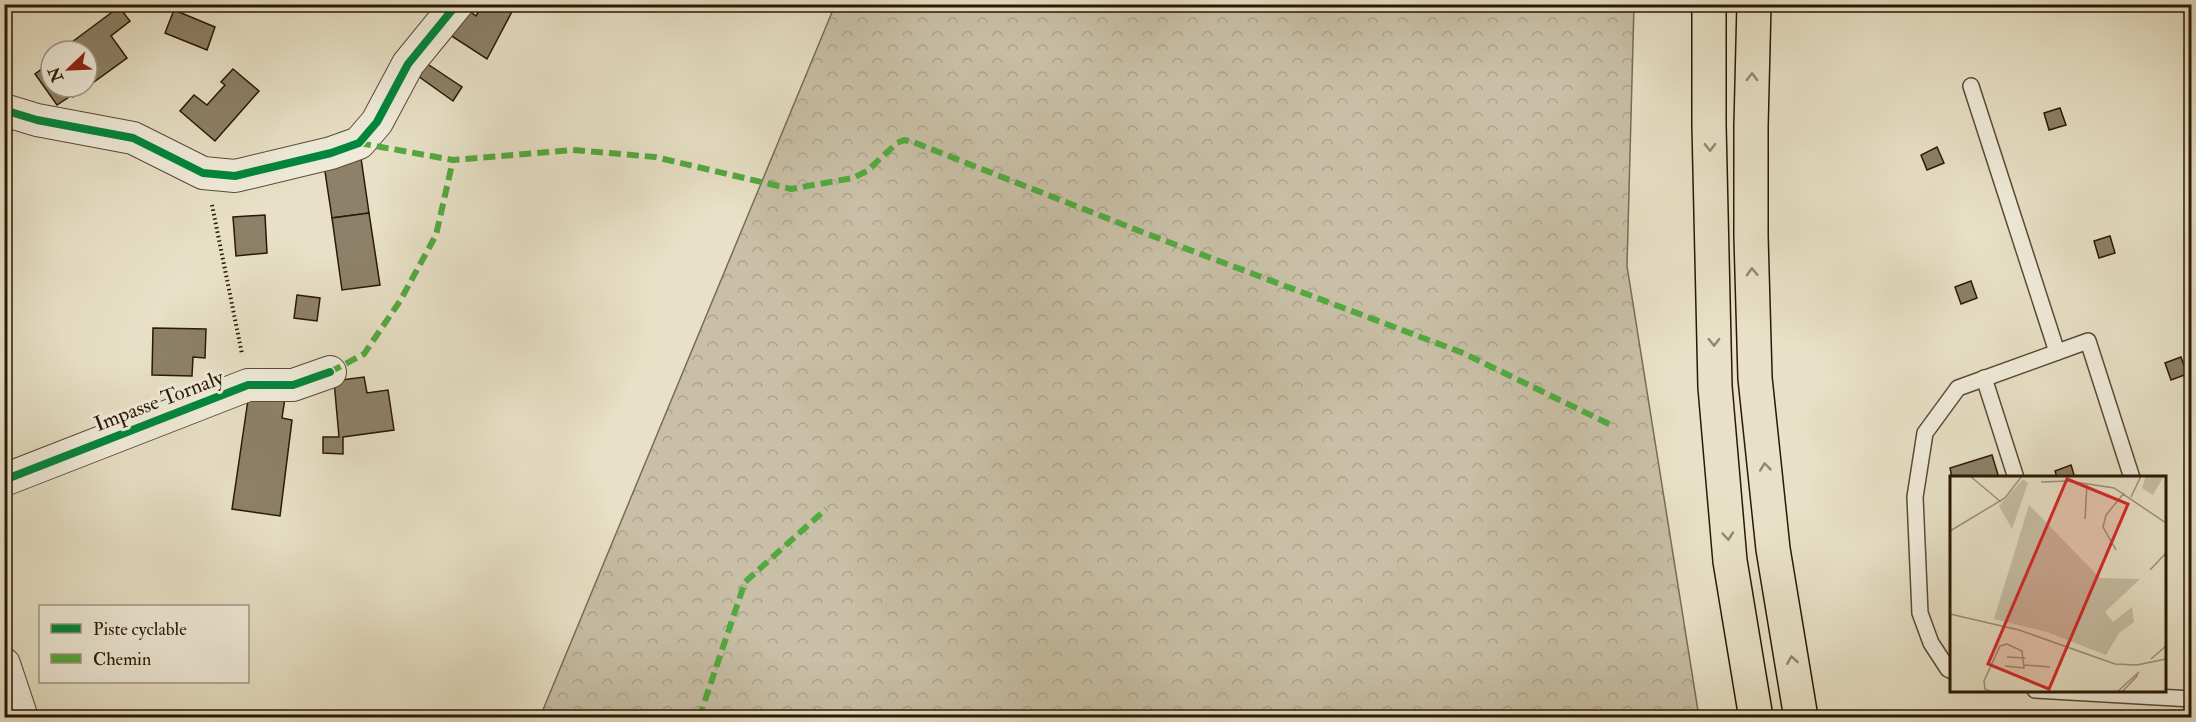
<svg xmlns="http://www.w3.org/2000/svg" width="2196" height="722" viewBox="0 0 2196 722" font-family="'IM FELL Double Pica',serif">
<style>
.forest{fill:url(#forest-crowns);stroke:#796c55;stroke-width:1.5}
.building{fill:#8d8169;stroke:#2a1904;stroke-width:1.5}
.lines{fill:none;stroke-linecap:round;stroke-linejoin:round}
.service-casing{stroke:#5a4b35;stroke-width:18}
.minor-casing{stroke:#5a4b35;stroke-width:34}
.trunk-casing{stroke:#2a1904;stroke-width:36}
.path{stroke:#2a1904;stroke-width:4;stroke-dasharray:1.5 3;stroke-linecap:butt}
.service{stroke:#f0ecdb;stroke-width:15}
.minor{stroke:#f0ecdb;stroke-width:32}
.trunk{stroke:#e8e1c7;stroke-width:33}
.quiet{stroke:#53a940;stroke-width:6;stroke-dasharray:12 6;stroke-linecap:butt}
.cycleway-casing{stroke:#f0ecdb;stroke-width:11}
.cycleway{stroke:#00873e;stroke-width:8}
.oneway{stroke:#92876f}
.labels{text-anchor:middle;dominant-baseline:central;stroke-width:6;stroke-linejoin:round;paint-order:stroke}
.street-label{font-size:21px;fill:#2a1904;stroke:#f0ecdb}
.inset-road{fill:none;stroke:#9c9179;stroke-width:1.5}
.view{fill:#d62828;fill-opacity:0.15;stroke:#d62828;stroke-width:3}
.inset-edge{fill:none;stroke:#2a1904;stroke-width:3}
</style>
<defs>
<pattern id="forest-crowns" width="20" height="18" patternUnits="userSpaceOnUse" patternTransform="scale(1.5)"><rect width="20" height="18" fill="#c8bfa6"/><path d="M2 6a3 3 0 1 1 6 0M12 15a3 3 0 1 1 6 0" fill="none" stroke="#aca48d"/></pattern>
</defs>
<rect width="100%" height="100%" fill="#e8e1c7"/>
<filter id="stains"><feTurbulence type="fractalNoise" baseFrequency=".00333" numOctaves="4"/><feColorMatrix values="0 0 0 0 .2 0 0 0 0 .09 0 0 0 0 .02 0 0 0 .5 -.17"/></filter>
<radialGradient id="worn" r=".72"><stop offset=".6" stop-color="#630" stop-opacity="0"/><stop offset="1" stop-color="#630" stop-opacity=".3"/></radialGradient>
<polygon class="forest" points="835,5 1634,5 1627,266 1699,717 540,717"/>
<g class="building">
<polygon points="483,4 515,6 487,59 447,33 463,6 476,16"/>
<polygon points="119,7 130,21 111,36 127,58 87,87 87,51 60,51"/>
<polygon points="174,10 215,27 207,50 165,33"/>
<polygon points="423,61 462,87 453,101 414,73"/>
<polygon points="50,63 51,87 66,87 72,95 57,105 35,74"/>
<polygon points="233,69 259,91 215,141 180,111 194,95 207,105 225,85 221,82"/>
<polygon points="66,87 87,87 73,97"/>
<polygon points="2060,108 2066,125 2049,130 2044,113"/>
<polygon points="1937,147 1944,163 1927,170 1921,155"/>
<polygon points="361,158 369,213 332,218 324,165"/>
<polygon points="369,213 380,285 342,290 332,218"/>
<polygon points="265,215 267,253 236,256 233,217"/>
<polygon points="2110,236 2115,253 2099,258 2094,241"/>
<polygon points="1971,281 1977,298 1961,304 1955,287"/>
<polygon points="297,295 320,298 317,321 294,318"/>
<polygon points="153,328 206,329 205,358 193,357 192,376 152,375"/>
<polygon points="2181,357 2187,374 2171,380 2165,363"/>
<polygon points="364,377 367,393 388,390 394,430 343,437 343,454 323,453 323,437 339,437 334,381"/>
<polygon points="249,393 285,398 282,418 292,420 280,516 232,509"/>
<polygon points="1992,455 1999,478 1952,478 1950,468"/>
<polygon points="2071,465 2075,478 2057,478 2055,471"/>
</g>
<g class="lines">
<defs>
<g id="service">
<polyline points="1971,86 2057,352"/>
<polyline points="1984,378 2016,478"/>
<polyline points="1952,671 1948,669 1931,643 1920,613 1915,497 1925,433 1958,388 2088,341 2132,478"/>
<polyline points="2035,690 2192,699"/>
</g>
<g id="minor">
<polyline points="4,110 37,120 133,138 203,173 235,176 331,153 359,143 377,122 408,64 457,4"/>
<polyline points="4,480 248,385 293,385 330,372"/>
<polyline points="4,664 22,718"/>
</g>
<g id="trunk">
<polyline points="1709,4 1709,125 1715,387 1730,561 1756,718"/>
<polyline points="1754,4 1751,126 1751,236 1755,378 1773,549 1801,718"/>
</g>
</defs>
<use href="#service" class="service-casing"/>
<use href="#minor" class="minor-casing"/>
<use href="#trunk" class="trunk-casing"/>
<polyline class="path" points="212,205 242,354"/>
<use href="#service" class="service"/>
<use href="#minor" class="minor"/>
<use href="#trunk" class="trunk"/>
<g class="quiet">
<polyline points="359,143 453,160 573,150 655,157 791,189 853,178 867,171 897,143 904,140 913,142 1142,232 1463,353 1609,424"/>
<polyline points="330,372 364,354 400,301 436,235 453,160"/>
<polyline points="699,718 745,582 826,509"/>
</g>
<defs>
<g id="cycleway">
<polyline points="4,110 37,120 133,138 203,173 235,176 331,153 359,143 377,122 408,64 457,4"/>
<polyline points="4,480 248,385 293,385 330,372"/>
</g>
</defs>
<use href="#cycleway" class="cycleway-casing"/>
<use href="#cycleway" class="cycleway"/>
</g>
<defs><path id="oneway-chevron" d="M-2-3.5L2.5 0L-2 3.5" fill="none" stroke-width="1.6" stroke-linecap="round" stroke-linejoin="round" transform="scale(1.5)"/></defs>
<g class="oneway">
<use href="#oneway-chevron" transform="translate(1752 77) rotate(-89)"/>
<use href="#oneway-chevron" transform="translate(1710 147) rotate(89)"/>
<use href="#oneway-chevron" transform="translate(1752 272) rotate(-92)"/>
<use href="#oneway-chevron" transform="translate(1714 342) rotate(89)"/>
<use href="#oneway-chevron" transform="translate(1765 467) rotate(-96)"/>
<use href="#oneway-chevron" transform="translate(1728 536) rotate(85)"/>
<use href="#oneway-chevron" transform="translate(1792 660) rotate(-99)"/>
</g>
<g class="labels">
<g class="street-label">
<text transform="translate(159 401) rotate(-21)">Impasse Tornaly</text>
</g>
</g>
<g transform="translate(1950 476)">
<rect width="216" height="216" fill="#e8e1c7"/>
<path d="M196,0H214L203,19L192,12ZM73,3L78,7L62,53L49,30ZM79,29L150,102L190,103L155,136L163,146L182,131L184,146L169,157L156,179L97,156L44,143Z" fill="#c8bfa6"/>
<path class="inset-road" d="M20,0L51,26M91,6L118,5L164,12L216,47M181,21L191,0M135,43L137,7M0,55L55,22L72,0M166,74L153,51L156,39L174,17M200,94L216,77M0,138L69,154L165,188L187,189L216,183M57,181L75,182M201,183L216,170M74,189L100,191M41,216L35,213L34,205L50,170L57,168L72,175L74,192L55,190M167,216L189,196M172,216L188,199"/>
<path class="view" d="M117,3L178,28L99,213L38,188Z"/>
<rect width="216" height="216" class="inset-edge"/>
</g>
<rect width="2196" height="722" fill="none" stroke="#e8e1c7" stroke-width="24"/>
<rect x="6" y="6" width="2184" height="710" fill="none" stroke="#2a1904" stroke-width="3"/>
<rect x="12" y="12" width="2172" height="698" fill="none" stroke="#2a1904" stroke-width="1.5"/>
<rect x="39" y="605" width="210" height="78" fill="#f0ecdb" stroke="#a19885" stroke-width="1.5"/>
<rect x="51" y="624" width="30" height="9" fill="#00873e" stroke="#a19885" stroke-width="1.5"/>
<text x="93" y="635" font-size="18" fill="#2a1904">Piste cyclable</text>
<rect x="51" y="654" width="30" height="9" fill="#53a940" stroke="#a19885" stroke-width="1.5"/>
<text x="93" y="665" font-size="18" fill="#2a1904">Chemin</text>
<g transform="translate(69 69) rotate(247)"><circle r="28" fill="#f0ecdb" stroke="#a19885" stroke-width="1.5"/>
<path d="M0-4.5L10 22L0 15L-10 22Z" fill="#8f2418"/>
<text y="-9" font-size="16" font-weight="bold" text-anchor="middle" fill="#2a1904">N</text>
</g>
<rect width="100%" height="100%" filter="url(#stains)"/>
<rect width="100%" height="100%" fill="url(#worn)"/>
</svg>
